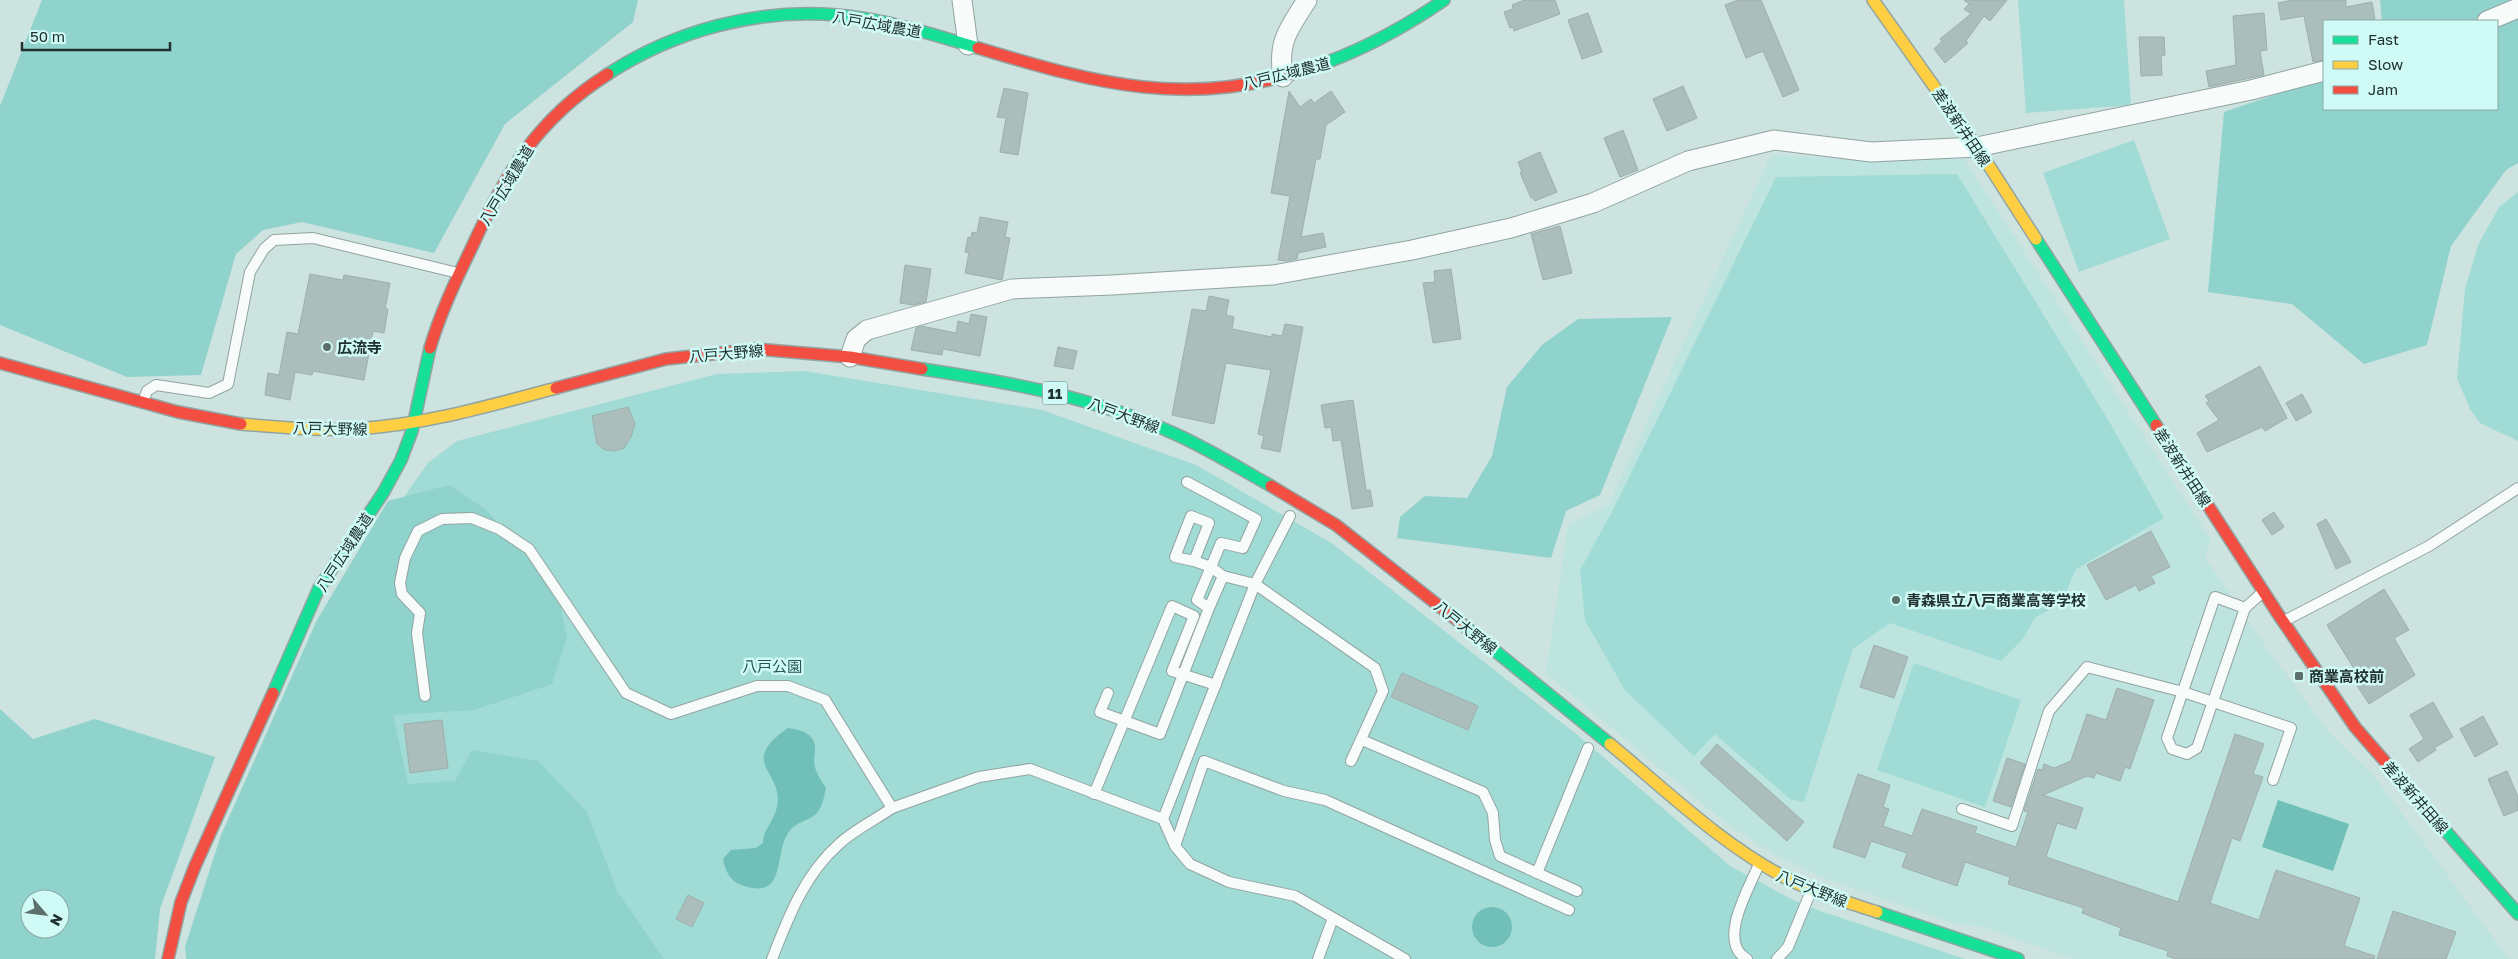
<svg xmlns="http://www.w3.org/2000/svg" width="2518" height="959" viewBox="0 0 2518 959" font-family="'Golos Text','Noto Sans JP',sans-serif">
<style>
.built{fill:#bde4df}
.green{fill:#a0dbd6}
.forest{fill:#90d2cc;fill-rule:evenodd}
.water{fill:#70bfb8}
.building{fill:#acbebc;stroke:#9dafad}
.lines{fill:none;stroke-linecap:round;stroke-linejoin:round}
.lane-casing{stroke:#92a4a2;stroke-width:12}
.street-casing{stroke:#92a4a2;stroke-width:21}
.fast-casing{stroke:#92a4a2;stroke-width:14}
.slow-casing{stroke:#92a4a2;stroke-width:14}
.jam-casing{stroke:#92a4a2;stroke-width:14}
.lane{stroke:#f7fbfa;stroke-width:10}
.street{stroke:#f7fbfa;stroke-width:19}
.fast{stroke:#16e098;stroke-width:11}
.slow{stroke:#ffcf43;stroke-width:11}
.jam{stroke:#f24e42;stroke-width:11}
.poi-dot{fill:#5c6f6d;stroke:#d0faf5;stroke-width:2}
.labels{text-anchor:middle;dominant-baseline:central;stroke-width:5;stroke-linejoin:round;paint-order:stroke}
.shield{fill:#d0faf5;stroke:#556d6a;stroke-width:1}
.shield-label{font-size:14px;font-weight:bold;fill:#20312f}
.street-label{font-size:15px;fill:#20312f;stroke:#d0faf5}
.poi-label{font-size:15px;font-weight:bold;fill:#20312f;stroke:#d0faf5;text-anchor:start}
.park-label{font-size:15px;fill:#265450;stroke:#d0faf5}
</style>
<rect width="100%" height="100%" fill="#cce3e0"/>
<polygon class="built" points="1771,155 1865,160 1963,157 2211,540 2205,557 2263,643 2330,733 2375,777 2509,959 2073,959 1980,926 1956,924 1829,880 1780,858 1725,822 1546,673 1568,525 1609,504"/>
<g class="green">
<polygon points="2018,0 2124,0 2131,105 2026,113"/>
<polygon points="2134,140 2170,239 2079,272 2043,173"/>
<polygon points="1957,174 2110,423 2164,518 2076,569 2061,603 2035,618 2022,640 2001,661 1890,623 1853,649 1804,802 1790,799 1715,734 1694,756 1625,690 1585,620 1580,570 1613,510 1776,177"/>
<polygon points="2518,192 2518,441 2480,423 2470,409 2457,378 2465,289 2478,245 2499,207"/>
<polygon points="804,371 1042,410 1196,465 1333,544 1580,737 1730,866 1793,900 1820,911 1965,959 189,959 347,577 428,463 457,441 717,374"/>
<polygon points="1914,663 2021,700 1985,807 1877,770"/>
</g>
<g class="forest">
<polygon points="42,0 638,0 633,22 505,124 434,253 302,222 263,230 236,254 201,375 127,377 0,325 0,106"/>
<polygon points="2380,0 2518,0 2518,163 2506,170 2451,246 2427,345 2364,364 2292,304 2208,292 2224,112 2324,78 2324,109 2497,109 2497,21 2382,21"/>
<polygon points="1672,317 1600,495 1566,511 1551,558 1397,538 1400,517 1425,496 1467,498 1492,456 1507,387 1542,345 1578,319"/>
<polygon points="449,485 485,509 556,586 567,637 552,684 474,710 393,715 408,784 455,781 472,750 538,761 587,812 617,891 664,959 186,959 185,947 221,835 317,620 388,501"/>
<path d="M0,709L33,739L95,719L215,757L160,909L155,959H0ZM30,899H60V929H30Z"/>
</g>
<g class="water">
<path d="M788,728C802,730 816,734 815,750C815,754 814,758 814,762C815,772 821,780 826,788C824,796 823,806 817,813C807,823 793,820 785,839C775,862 784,902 739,884C729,880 725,869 723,859L731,850L756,848L763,843C763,830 774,821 777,807C785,771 736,764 788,728Z"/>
<polygon points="2278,800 2349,824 2333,871 2262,847"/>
<circle cx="1492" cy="927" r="20"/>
</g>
<g class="building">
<polygon points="1524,0 1555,0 1560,14 1514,31 1513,27 1510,28 1504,12 1513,9 1512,5"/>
<polygon points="1738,0 1761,0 1799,90 1783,97 1763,51 1746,58 1725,5"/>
<polygon points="1964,0 2007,0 1990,21 1984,16 1966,41 1968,43 1945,63 1934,49 1942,41 1940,39 1971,14 1964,9 1969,4"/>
<polygon points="2293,0 2346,0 2346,7 2372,2 2375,21 2324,21 2324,60 2313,62 2304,16 2281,20 2278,3"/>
<polygon points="1588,13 1602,52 1582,59 1568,20"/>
<polygon points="2264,13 2267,50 2260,51 2264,75 2209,87 2206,71 2236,65 2233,16"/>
<polygon points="2139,37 2164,37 2165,55 2161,56 2162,75 2141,76"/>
<polygon points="1683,86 1697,118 1667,131 1653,99"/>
<polygon points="1004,88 1028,93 1018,155 1000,152 1006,118 997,117"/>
<polygon points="1289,91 1300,107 1311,99 1314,103 1331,91 1345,112 1326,125 1320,159 1316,159 1301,237 1323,233 1326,247 1298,253 1297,259 1286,261 1278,260 1290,196 1271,193"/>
<polygon points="1623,130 1638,170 1620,177 1604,138"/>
<polygon points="1540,152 1557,192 1535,201 1533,198 1531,198 1520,173 1522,172 1518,162"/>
<polygon points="980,217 1008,222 1005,237 1010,238 1002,280 965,273 969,253 965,252 968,237 971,238 972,232 977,233"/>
<polygon points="1560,226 1572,273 1543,280 1531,234"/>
<polygon points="905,265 931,269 926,302 913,305 900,303"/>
<polygon points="1451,269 1461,339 1433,343 1423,283 1435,282 1434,271"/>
<polygon points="310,274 343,280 344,275 390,283 385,309 388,309 384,333 373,331 364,380 313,371 312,375 295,372 290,400 265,395 268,373 279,375 287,332 298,334"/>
<polygon points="1209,296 1229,300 1226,315 1234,317 1232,329 1272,337 1272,334 1282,336 1285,324 1303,327 1280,452 1261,448 1264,436 1258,434 1271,370 1226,363 1214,424 1172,415 1192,309 1206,311"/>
<polygon points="971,314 987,317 980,356 943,349 942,355 911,350 916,328 921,326 956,333 958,321 969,324"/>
<polygon points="1058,347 1077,351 1073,369 1054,366"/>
<polygon points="2260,366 2287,418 2265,431 2262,427 2207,452 2197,433 2219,420 2206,403 2209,401 2205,396"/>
<polygon points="2302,394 2312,412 2296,421 2286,403"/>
<polygon points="1353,400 1366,490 1370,490 1373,506 1352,509 1341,440 1333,441 1331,427 1325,428 1321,405"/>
<polygon points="628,407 635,424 631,437 624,448 615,451 605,450 597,444 592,416"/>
<polygon points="2274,512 2284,527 2272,535 2262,520"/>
<polygon points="2326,519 2351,562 2336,569 2317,524"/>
<polygon points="2151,531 2170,567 2151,576 2155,583 2139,591 2136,585 2106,600 2087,565"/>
<polygon points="2384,589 2409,630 2394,638 2415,675 2369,704 2350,675 2356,672 2327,625"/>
<polygon points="1874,645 1908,657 1894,698 1860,687"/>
<polygon points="1402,673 1478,706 1468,730 1391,697"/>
<polygon points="2117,688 2154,700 2130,769 2125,767 2120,781 2096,773 2094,778 2087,776 2043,795 2083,808 2076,829 2057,823 2046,857 2178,902 2235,734 2264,744 2253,774 2263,777 2240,841 2232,838 2210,903 2259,920 2276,870 2360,898 2344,946 2375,956 2374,959 2176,959 2167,956 2168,951 2119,935 2121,928 2082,913 2084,908 2008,884 2010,877 1965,862 1957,886 1902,867 1907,853 1871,841 1865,858 1833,847 1858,774 1890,785 1883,807 1889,809 1883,826 1912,836 1922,809 1977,827 1975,833 2016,847 2028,812 2024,811 2038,769 2042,770 2044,764 2054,768 2071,761 2087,714 2106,720"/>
<polygon points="2433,702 2453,737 2434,748 2436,750 2418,762 2409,749 2424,739 2410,715"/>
<polygon points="2483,716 2498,744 2475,757 2460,729"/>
<polygon points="442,720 448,768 410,773 404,724"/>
<polygon points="1717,744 1804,822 1787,841 1700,763"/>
<polygon points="2007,758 2025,764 2011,807 1993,801"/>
<polygon points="2507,771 2518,797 2518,810 2504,816 2488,779"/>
<polygon points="688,895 704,903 692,927 676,919"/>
<polygon points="2393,911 2456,932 2446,959 2377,959"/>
</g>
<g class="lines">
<defs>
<g id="lane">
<polyline points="143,402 147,391 156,385 209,393 228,384 250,272 264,249 274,240 313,238 458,273"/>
<polyline points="1187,482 1256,519 1243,548 1221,543 1197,600 1209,608"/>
<polyline points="1194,561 1175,557 1191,516 1209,523 1194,561 1211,567 1223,576 1255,584 1375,668 1383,691 1351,761"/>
<polyline points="2245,608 2215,597 2167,738 2172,749 2187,754 2197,748 2245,608 2263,592"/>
<polyline points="2284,621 2429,546 2518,488"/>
<polyline points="1108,693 1100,712 1160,734 1209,608 1223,576"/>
<polyline points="425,696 417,633 420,613 402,594 400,583 405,558 418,531 442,519 472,518 499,529 529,549 626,693 671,714 757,686 788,686 825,700 892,808 979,777 1030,769 1163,819 1175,846 1190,864 1229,882 1295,896 1405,959"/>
<polyline points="1362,740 1483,792 1493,813 1495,840 1500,856 1577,891"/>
<polyline points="1094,794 1172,606 1194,616 1172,671 1216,685"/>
<polyline points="1962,809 2012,826 2049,711 2087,667 2183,692 2291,728 2273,780"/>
<polyline points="1163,819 1255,584 1290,516"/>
<polyline points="1175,846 1204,761 1284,791 1325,800 1569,910"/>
<polyline points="1537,873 1588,748"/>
<path d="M772,959C788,918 804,875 839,844C854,830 875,820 892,808"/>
<polyline points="1318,959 1333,918"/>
<path d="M1747,959C1716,942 1750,887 1759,864"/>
<polyline points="1777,959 1788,947 1811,891"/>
</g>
<g id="street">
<polyline points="962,0 968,45"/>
<polyline points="2487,21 2518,8"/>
<path d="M1283,77C1277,41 1289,29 1307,0"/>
<polyline points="850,357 856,339 867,330 1012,289 1112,285 1273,275 1412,250 1511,228 1593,203 1688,161 1774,140 1871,152 1977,147 2251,90 2324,71"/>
</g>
<g id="fast">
<path d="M1311,68C1359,52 1402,29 1444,0"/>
<path d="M608,74C674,31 757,8 837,15C885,19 932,34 978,48"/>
<polyline points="2036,239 2156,425"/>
<path d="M922,369C1008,382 1093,397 1173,433C1207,448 1239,468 1271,486"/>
<polyline points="1462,624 1610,744"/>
<polyline points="273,693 319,588 383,493 401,460 412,431 430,348"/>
<polyline points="2389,766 2518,914"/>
<polyline points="1877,912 2018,959"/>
</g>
<g id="slow">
<polyline points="1873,0 1977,147 2036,239"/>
<path d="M241,424C278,427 317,431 355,429C424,425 489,406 556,388"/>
<path d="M1610,744C1667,791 1722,845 1788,879C1816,893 1847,902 1877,912"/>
</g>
<g id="jam">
<path d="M978,48C1094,83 1190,110 1311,68"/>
<path d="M430,348C440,314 455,282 471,249C505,174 536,120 608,74"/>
<polyline points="0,363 178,412 241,424"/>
<polyline points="556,388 666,359 757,349 850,357 922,369"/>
<polyline points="2156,425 2278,614 2355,727 2389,766"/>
<polyline points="1271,486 1336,525 1462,624"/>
<polyline points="168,959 181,902 195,866 273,693"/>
</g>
</defs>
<use href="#lane" class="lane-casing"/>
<use href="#street" class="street-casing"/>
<use href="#fast" class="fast-casing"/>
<use href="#slow" class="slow-casing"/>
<use href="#jam" class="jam-casing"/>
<use href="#lane" class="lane"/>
<use href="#street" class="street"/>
<use href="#fast" class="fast"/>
<use href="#slow" class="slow"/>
<use href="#jam" class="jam"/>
</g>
<g class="poi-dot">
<circle cx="327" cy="347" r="5"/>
<circle cx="1896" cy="600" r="5"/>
<rect x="2294" y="671" width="10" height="10" rx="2.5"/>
</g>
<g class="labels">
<rect class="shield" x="1042.5" y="381.5" width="25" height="23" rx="4"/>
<g class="shield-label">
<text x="1055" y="393">11</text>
</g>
<g class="street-label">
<text transform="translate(877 24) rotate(10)">八戸広域農道</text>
<text transform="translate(1286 73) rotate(-14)">八戸広域農道</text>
<text transform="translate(1962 127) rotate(56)">差波新井田線</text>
<text transform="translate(506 185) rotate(-59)">八戸広域農道</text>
<text transform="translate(726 353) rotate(-5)">八戸大野線</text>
<text transform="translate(1124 415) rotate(20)">八戸大野線</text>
<text transform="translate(330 428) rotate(1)">八戸大野線</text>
<text transform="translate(2183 467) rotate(57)">差波新井田線</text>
<text transform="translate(344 552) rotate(-57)">八戸広域農道</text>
<text transform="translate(1466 627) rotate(39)">八戸大野線</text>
<text transform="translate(2416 797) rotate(49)">差波新井田線</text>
<text transform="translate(1812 888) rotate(22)">八戸大野線</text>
</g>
<g class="poi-label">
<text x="337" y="347">広流寺</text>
<text x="1906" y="600">青森県立八戸商業高等学校</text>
<text x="2309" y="676">商業高校前</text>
</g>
<g class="park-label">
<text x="772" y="666">八戸公園</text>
</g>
</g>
<rect x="2323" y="20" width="175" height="90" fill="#d0faf5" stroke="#8aaaa6"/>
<rect x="2333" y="36" width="25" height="8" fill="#16e098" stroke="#8aaaa6"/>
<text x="2368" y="45" font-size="15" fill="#20312f">Fast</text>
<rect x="2333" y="61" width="25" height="8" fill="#ffcf43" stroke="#8aaaa6"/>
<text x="2368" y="70" font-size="15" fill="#20312f">Slow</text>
<rect x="2333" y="86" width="25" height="8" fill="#f24e42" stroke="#8aaaa6"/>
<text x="2368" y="95" font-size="15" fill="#20312f">Jam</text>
<g transform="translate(45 914) rotate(118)"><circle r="24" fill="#d0faf5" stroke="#8aaaa6"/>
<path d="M0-4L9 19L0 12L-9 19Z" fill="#5c6f6d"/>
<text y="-8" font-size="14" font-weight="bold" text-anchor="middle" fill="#20312f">N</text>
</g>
<path d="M22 42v8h148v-8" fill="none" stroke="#20312f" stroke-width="2.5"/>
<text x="30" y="42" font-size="15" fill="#20312f" stroke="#d0faf5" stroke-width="4" paint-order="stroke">50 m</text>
</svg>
